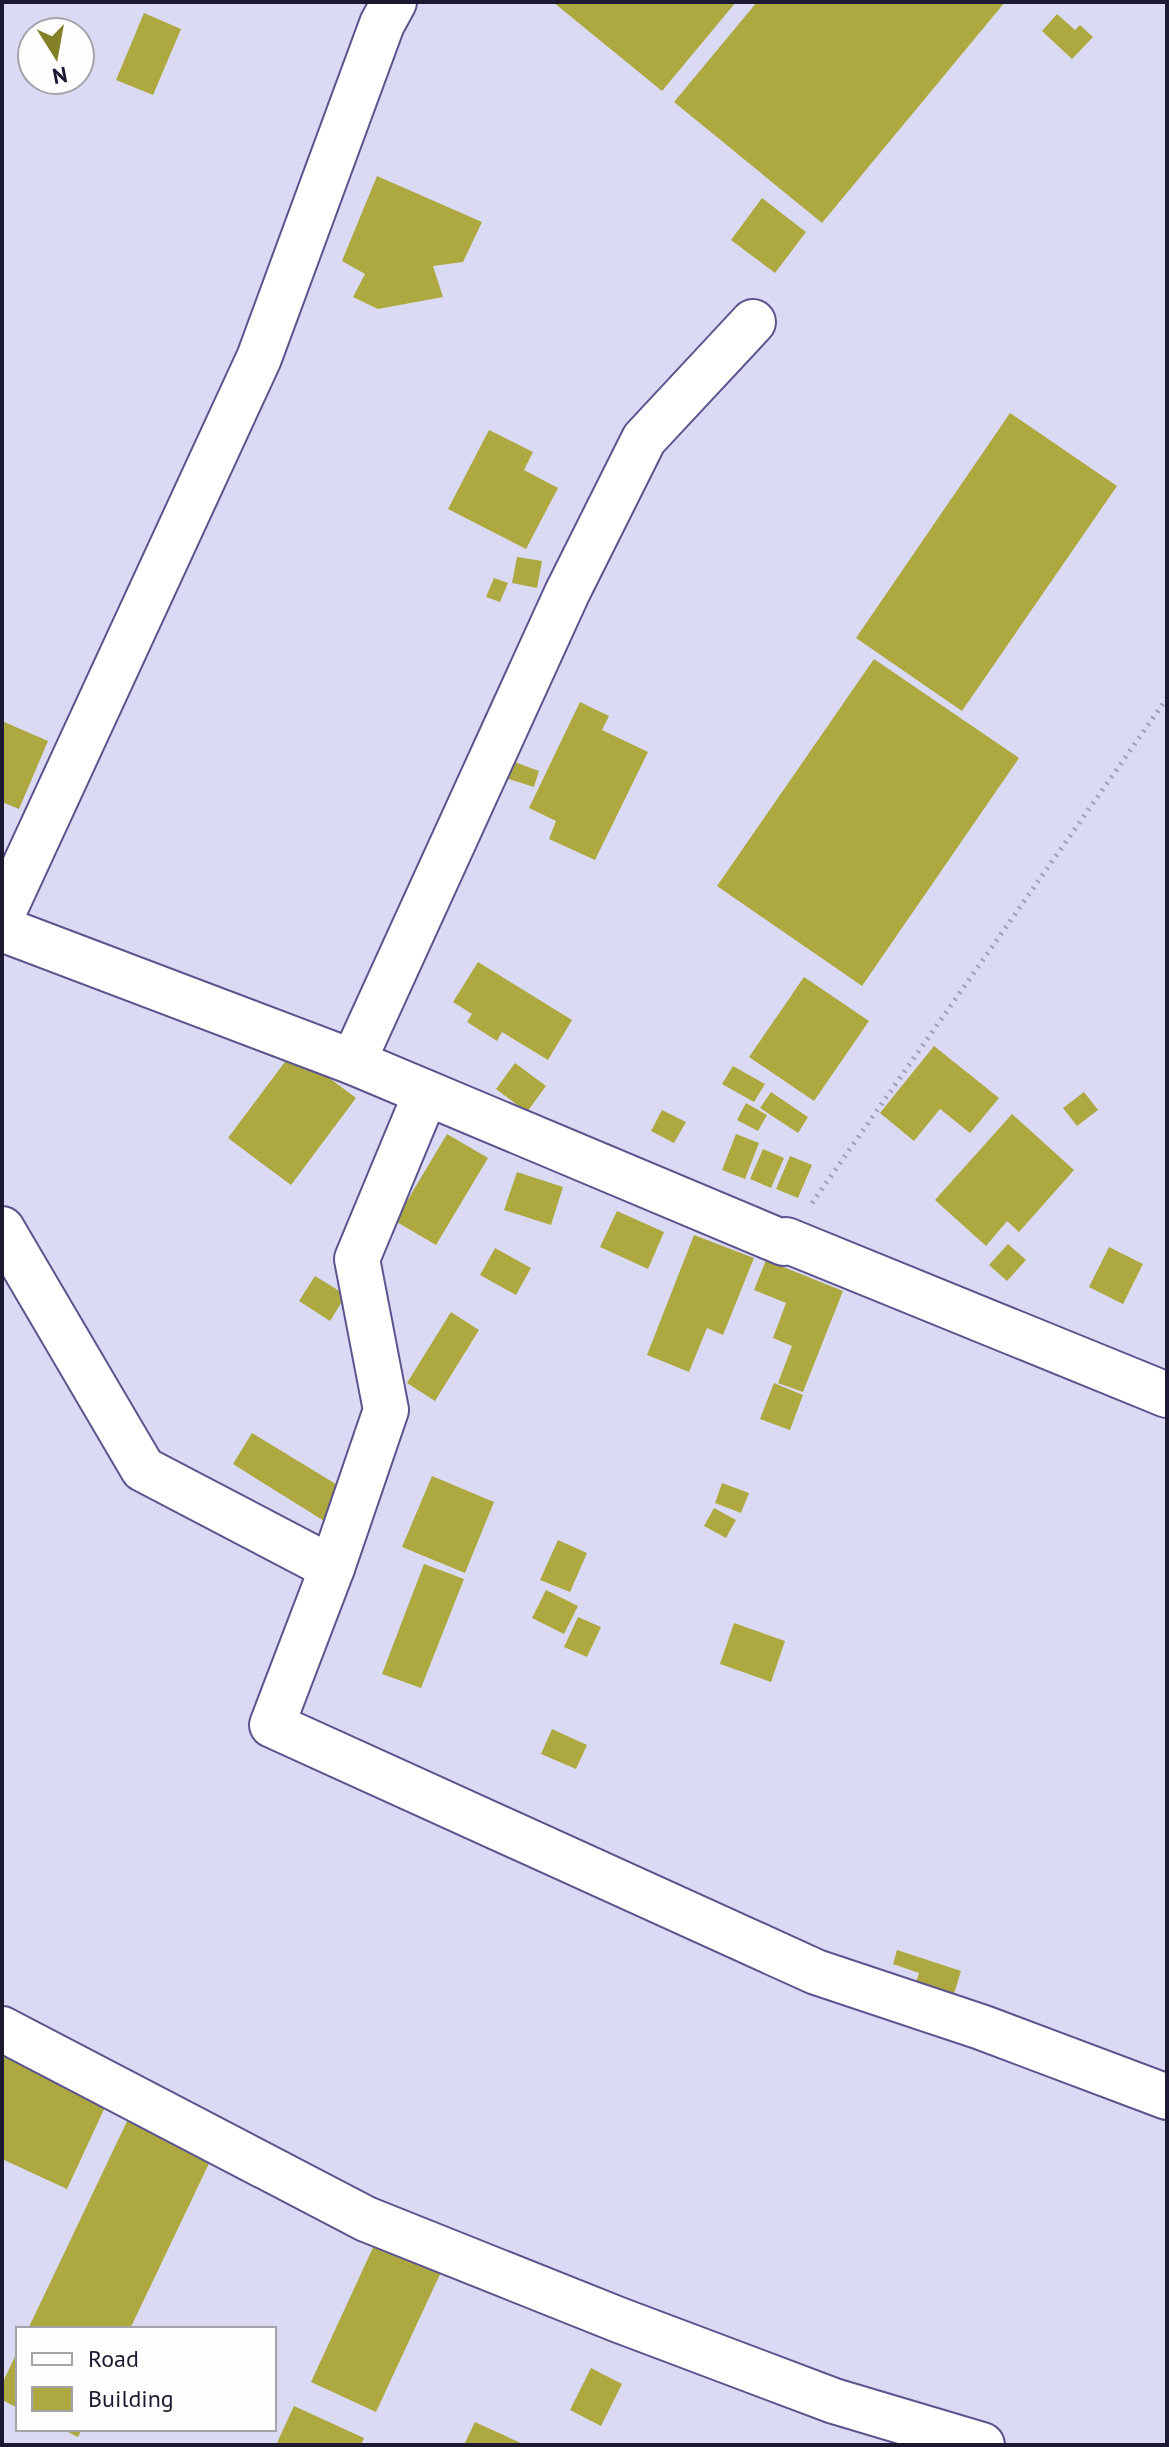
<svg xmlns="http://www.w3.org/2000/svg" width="1169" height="2447" viewBox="0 0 1169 2447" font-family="'PT Sans',sans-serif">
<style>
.building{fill:#ada940}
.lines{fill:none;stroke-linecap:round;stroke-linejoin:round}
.minor-casing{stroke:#5b548e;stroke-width:48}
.path{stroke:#a09fb9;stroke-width:5;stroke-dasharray:2 6;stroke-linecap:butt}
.minor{stroke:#fff;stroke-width:44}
</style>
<rect width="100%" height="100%" fill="#dbdaf5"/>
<g class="building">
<polygon points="553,2 736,2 662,91"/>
<polygon points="757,2 1005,2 822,223 674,102"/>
<polygon points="144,13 181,29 153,95 116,80"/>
<polygon points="1057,14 1075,30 1080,25 1093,37 1072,59 1042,31"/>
<polygon points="377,176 482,222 463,262 433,266 443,297 378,309 353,297 365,274 342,261"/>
<polygon points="762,198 806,232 775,273 731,240"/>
<polygon points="1010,413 1117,486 962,711 856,638"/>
<polygon points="489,430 533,452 524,470 558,488 526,549 448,509"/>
<polygon points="517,557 542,561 537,588 512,583"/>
<polygon points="494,578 508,583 500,602 486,597"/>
<polygon points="874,659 1019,758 862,986 717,886"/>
<polygon points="580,702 609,716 602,730 648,752 595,860 549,839 556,821 529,808"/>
<polygon points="2,721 48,741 19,809 2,802"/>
<polygon points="512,761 539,771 534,787 506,778"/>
<polygon points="478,962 572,1020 548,1060 502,1032 497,1041 467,1022 472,1014 453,1002"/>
<polygon points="804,977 869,1021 814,1101 749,1057"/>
<polygon points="934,1046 999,1098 970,1133 940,1109 914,1141 880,1113"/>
<polygon points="293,1051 356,1098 291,1185 228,1138"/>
<polygon points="515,1063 546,1086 527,1112 496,1089"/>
<polygon points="733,1066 765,1084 754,1102 722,1084"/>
<polygon points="771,1092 808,1117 798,1133 760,1108"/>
<polygon points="1084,1092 1098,1110 1077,1126 1063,1108"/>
<polygon points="746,1103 767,1115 758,1131 737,1120"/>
<polygon points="662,1110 686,1122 674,1143 651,1131"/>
<polygon points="1012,1114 1074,1170 1019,1232 1007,1221 986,1246 935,1200"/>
<polygon points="447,1134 488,1158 436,1245 395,1221"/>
<polygon points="736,1134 759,1143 745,1179 722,1170"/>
<polygon points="763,1149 784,1158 771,1188 750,1179"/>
<polygon points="790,1156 812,1165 798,1198 776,1189"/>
<polygon points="517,1172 563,1187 551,1225 504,1210"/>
<polygon points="617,1211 664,1232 648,1269 600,1247"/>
<polygon points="694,1235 754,1258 723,1335 707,1328 689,1372 647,1355"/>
<polygon points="1008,1244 1026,1260 1007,1281 989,1265"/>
<polygon points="1109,1247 1143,1264 1123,1304 1089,1287"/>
<polygon points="495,1248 531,1268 516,1295 480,1275"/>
<polygon points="766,1260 843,1291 803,1392 778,1383 792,1346 773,1338 786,1303 754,1290"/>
<polygon points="315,1276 346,1295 330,1321 299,1301"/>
<polygon points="451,1312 479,1330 435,1401 407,1383"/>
<polygon points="774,1383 803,1395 790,1430 760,1419"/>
<polygon points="252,1433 349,1492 329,1524 233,1464"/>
<polygon points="432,1476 494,1502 465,1573 402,1547"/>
<polygon points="722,1483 749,1493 741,1513 715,1503"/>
<polygon points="714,1508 736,1520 726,1538 704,1526"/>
<polygon points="558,1540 587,1553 570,1592 540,1580"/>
<polygon points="424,1564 464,1579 421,1688 382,1674"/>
<polygon points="546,1590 578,1606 564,1634 532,1618"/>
<polygon points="578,1617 601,1627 587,1657 564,1647"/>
<polygon points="734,1623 785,1641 771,1682 720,1664"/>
<polygon points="552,1729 587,1745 576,1769 541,1754"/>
<polygon points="897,1950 961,1971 953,1997 915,1985 919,1973 893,1964"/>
<polygon points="2,2055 107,2103 67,2189 2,2159"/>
<polygon points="131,2113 214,2153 130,2329 28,2329"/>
<polygon points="376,2241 442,2270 376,2412 311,2382"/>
<polygon points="18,2350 18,2408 2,2400 2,2384"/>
<polygon points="591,2368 622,2384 601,2426 570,2410"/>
<polygon points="294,2406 364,2438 361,2445 276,2445"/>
<polygon points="475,2422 525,2445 464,2445"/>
<polygon points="62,2429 82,2429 78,2437"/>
</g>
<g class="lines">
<defs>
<g id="minor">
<polyline points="2,915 259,358 382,24 394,2"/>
<polyline points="2,929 353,1062 784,1243 786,1240 1167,1395"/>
<polyline points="353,1062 567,593 644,439 753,322"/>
<polyline points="426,1093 357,1259 386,1410 332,1568 272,1725 816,1972 981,2027 1167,2097"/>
<polyline points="2,1229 143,1469 332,1568"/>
<polyline points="2,2029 366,2219 619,2320 834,2401 982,2445"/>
</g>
</defs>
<use href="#minor" class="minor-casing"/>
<polyline class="path" points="812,1203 1167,698"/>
<use href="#minor" class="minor"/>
</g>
<rect width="1169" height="2447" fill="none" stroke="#1c1a32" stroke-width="8"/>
<rect x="16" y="2327" width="260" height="104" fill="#fefefe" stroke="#a4a3ac" stroke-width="2"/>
<rect x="32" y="2353" width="40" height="12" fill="#ffffff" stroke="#a4a3ac" stroke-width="2"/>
<text x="88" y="2367" font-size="24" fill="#1c1a32">Road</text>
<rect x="32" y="2387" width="40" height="24" fill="#ada940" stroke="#a4a3ac" stroke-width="2"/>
<text x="88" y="2407" font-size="24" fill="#1c1a32">Building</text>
<g transform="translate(56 56) rotate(169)"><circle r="38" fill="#fefefe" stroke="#a4a3ac" stroke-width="2"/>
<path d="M0-6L14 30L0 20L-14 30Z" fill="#838028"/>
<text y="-12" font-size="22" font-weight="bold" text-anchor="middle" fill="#1c1a32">N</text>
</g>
</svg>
